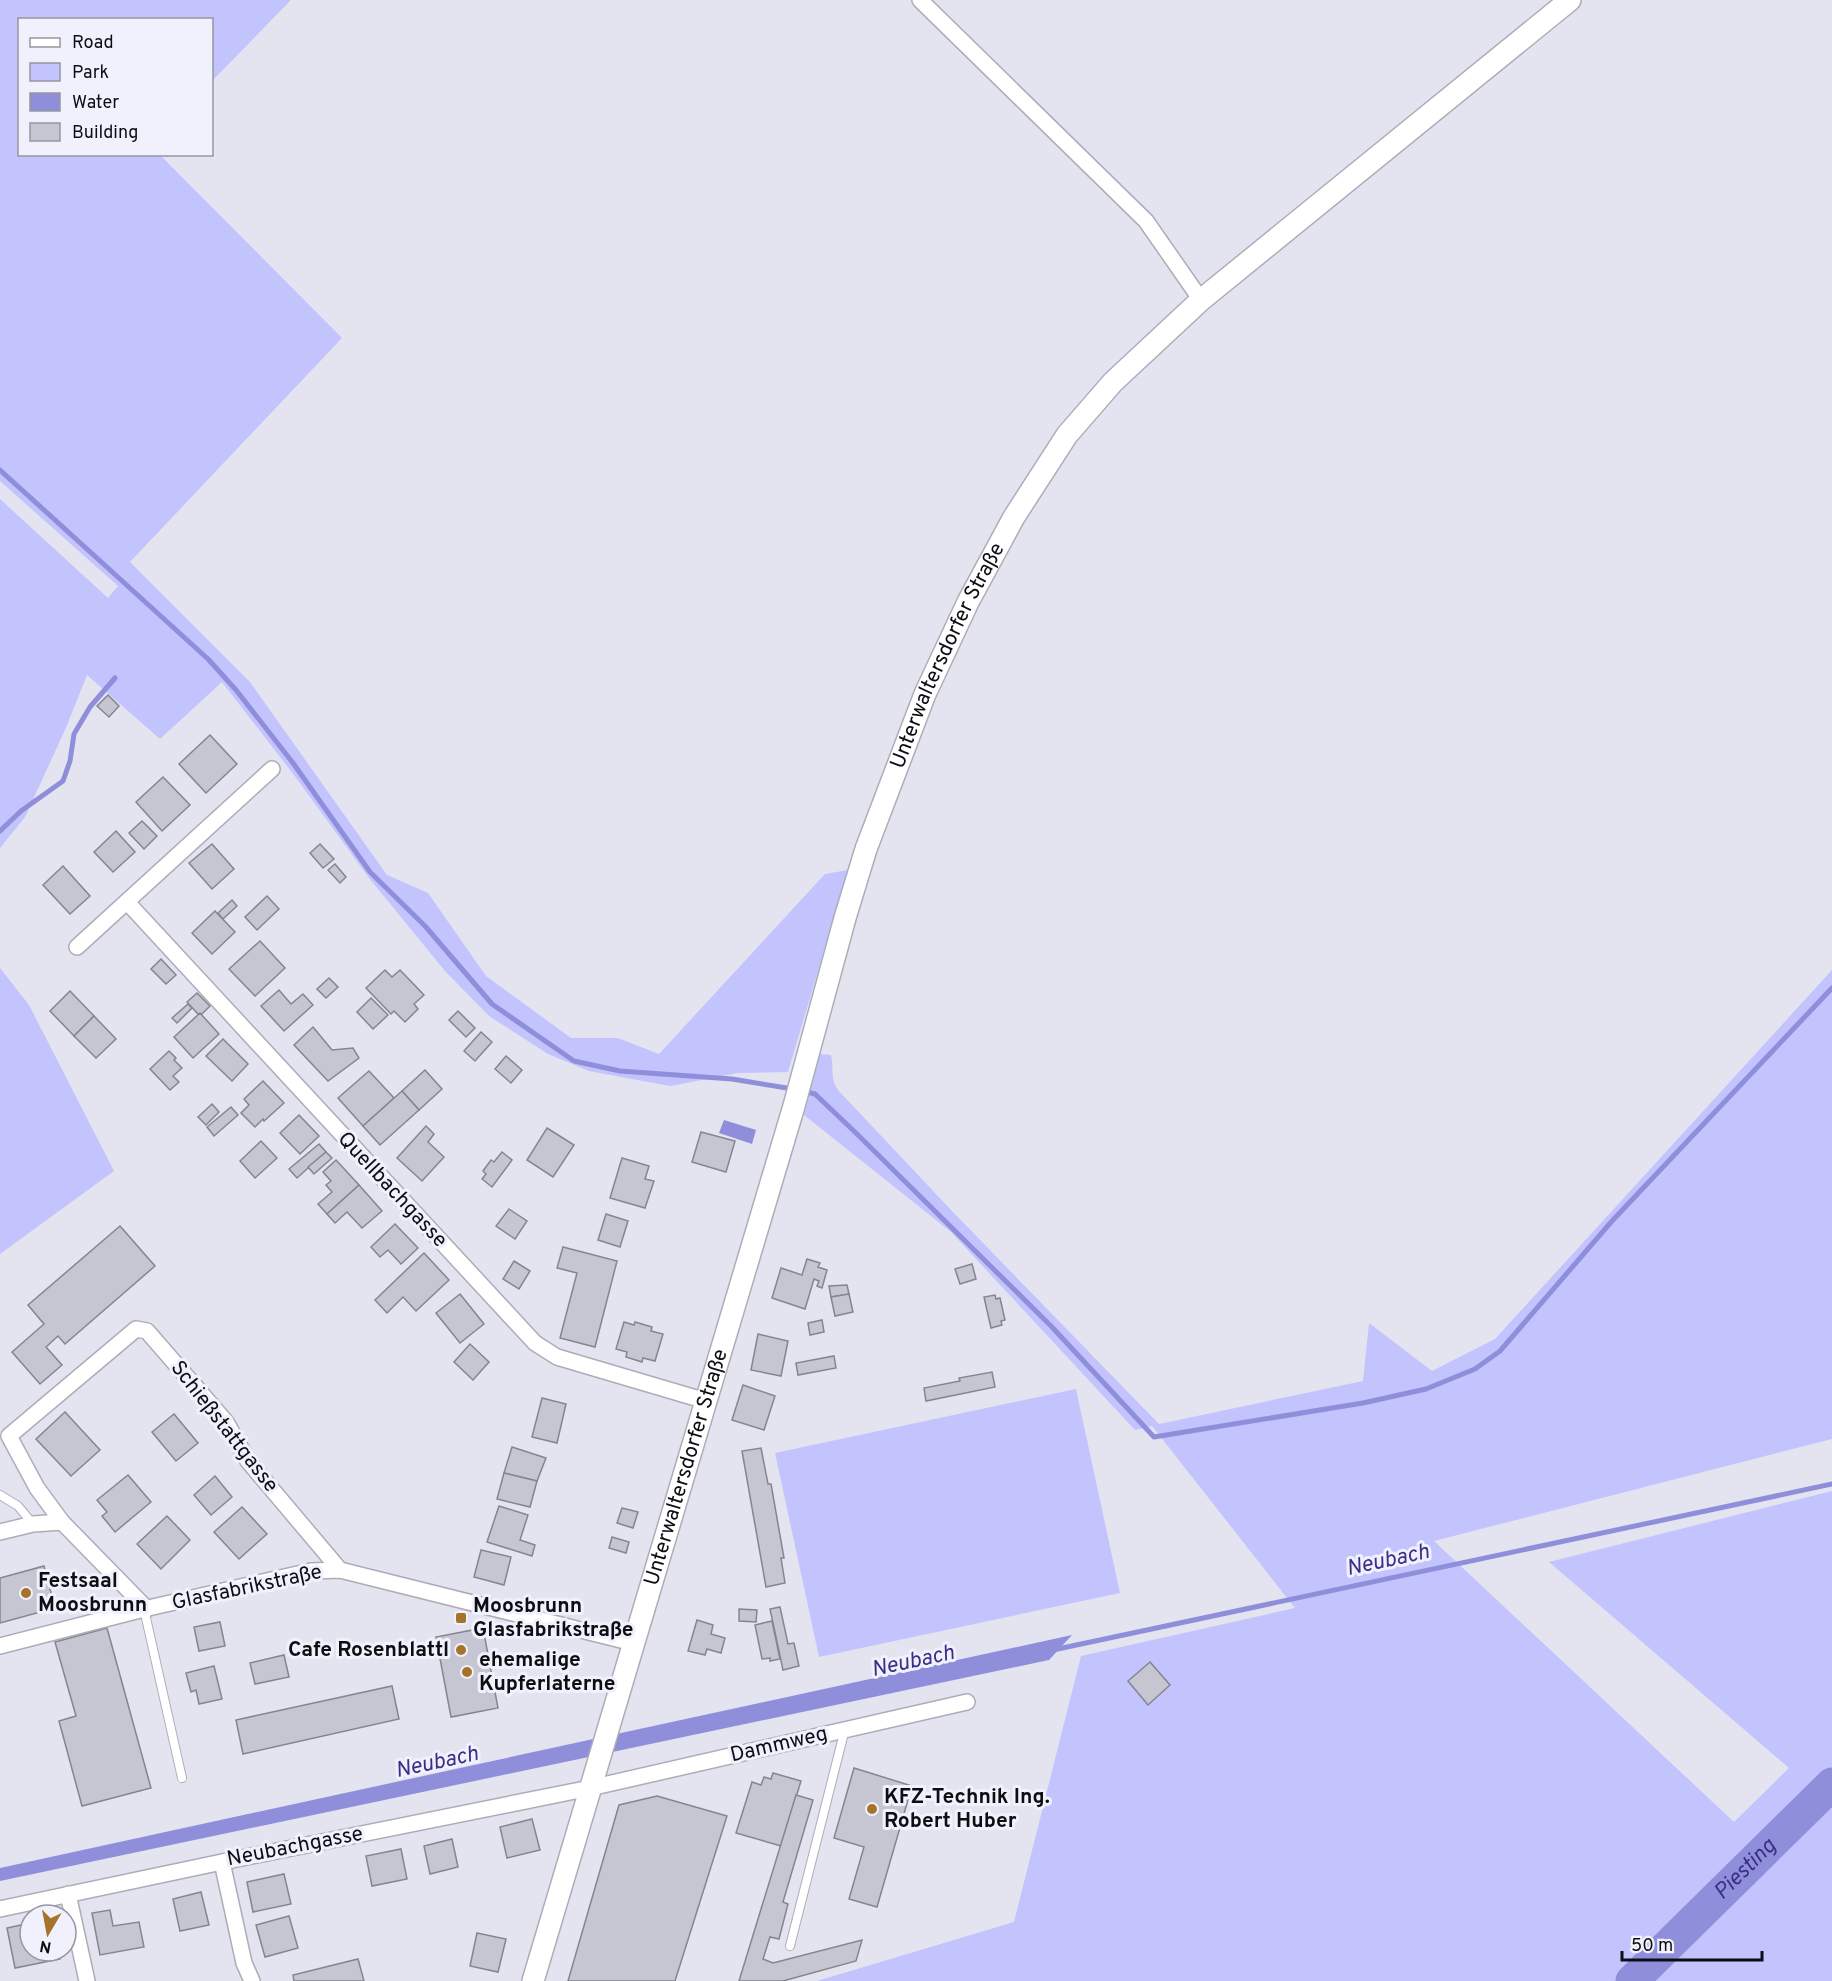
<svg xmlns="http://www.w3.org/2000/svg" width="1832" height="1981" viewBox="0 0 1832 1981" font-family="Overpass,sans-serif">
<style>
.green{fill:#c3c3fe}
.water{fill:#8f8edb}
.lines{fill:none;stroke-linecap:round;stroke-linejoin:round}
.stream{stroke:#8f8edb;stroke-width:5}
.river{stroke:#8f8edb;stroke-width:33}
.building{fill:#c6c6d2;stroke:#858590;stroke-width:1.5}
.service-casing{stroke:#acadb8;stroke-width:10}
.minor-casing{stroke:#acadb8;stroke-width:18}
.secondary-casing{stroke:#acadb8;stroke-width:24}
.service{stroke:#fff;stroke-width:8}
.minor{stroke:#fff;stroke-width:15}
.secondary{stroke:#fff;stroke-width:21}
.poi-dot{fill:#a5742a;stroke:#f1f1fd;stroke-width:2}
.labels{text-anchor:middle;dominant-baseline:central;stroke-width:6;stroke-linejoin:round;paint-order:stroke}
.street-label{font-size:21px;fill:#0d0e11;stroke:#f1f1fd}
.poi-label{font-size:21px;font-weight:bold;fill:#0d0e11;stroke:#f1f1fd;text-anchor:start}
.water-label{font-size:22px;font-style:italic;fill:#3b2e87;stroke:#f1f1fd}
</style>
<rect width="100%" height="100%" fill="#e3e4f0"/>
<g class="green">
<polygon points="0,0 291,0 212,81 212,20 20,20 20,154 160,155 342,338 130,562 250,682 387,875 428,893 486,976 571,1038 618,1038 659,1054 825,874 848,870 788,1072 738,1073 670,1086 589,1071 548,1054 489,1016 445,971 369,878 294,775 222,682 160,739 87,675 65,730 25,817 0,848 0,499 108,598 118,586 0,481"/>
<polygon points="0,968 29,1005 114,1171 0,1254"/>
<path d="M1832,970V1439L1434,1541L1734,1822L1789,1768L1549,1562L1832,1491V1981H817L1014,1922L1081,1656L1295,1608L1152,1426L1135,1430L951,1232L804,1115L820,1054L831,1055C834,1068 830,1079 838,1090L951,1210L1159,1424L1363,1381L1369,1323L1432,1371L1495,1339Z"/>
<polygon points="1076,1389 1120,1593 819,1657 775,1453"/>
</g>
<g class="water">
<polygon points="724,1120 756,1130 752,1144 719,1133"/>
<polygon points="1072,1635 1049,1660 0,1881 0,1868"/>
</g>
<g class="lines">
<g class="stream">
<polyline points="0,470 208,659 236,690 293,763 370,872 425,926 492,1004 574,1061 620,1071 732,1079 793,1089"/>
<polyline points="0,831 21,811 63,781 70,761 74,734 90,707 115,678"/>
<polyline points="802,1091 815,1094 856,1133 1051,1326 1154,1437 1363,1403 1426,1389 1475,1369 1500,1351 1612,1221 1832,988"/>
<polyline points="1053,1650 1832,1484"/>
</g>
<path class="river" id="s1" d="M1632,1981L1832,1784"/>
</g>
<g class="building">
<polygon points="108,695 119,706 109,717 97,706"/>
<polygon points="210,735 237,764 206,793 179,764"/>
<polygon points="163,777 190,805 162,831 136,802"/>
<polygon points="142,821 157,836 144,849 129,833"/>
<polygon points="116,831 135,852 113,872 94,852"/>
<polygon points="212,844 234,869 212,889 189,863"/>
<polygon points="320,844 334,859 323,868 310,853"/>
<polygon points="335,864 346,877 340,883 328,870"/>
<polygon points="63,866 90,896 70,914 43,885"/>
<polygon points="267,896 279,909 257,930 245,917"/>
<polygon points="232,900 237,906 223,919 218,913"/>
<polygon points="215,911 235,932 212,954 192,933"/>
<polygon points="260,941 285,968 255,996 229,969"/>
<polygon points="161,959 176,975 166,984 151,969"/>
<polygon points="385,970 392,977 400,970 424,995 414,1004 418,1009 405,1022 394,1011 391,1014 366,988"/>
<polygon points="329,978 338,987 326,998 317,989"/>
<polygon points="279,990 291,1004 303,994 313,1005 284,1031 261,1006"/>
<polygon points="70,991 94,1016 74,1036 50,1011"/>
<polygon points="197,993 210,1006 201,1015 198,1014 187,1002"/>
<polygon points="371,998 388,1015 373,1029 357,1012"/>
<polygon points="188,1004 192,1008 177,1023 172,1018"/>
<polygon points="458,1011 475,1028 466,1037 449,1020"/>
<polygon points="200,1013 219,1034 193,1058 174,1037"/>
<polygon points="94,1016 116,1039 96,1058 74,1036"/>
<polygon points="313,1027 332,1050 353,1048 359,1058 328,1081 294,1045"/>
<polygon points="481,1032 492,1042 475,1061 464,1051"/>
<polygon points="223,1039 248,1064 232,1081 206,1056"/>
<polygon points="169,1051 176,1058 174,1060 182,1068 173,1076 179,1082 170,1090 150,1069"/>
<polygon points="506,1056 522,1070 511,1083 495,1069"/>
<polygon points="425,1070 442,1089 419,1110 402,1091"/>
<polygon points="369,1071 394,1098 363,1126 338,1098"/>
<polygon points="263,1081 284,1103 264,1121 263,1119 255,1127 241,1113 249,1105 244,1099"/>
<polygon points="402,1091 419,1110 380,1145 363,1126"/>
<polygon points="212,1104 219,1112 206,1125 198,1117"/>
<polygon points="231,1107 238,1115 214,1136 207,1127"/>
<polygon points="299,1115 319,1136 300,1154 280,1133"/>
<polygon points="426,1126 434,1134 428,1142 444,1157 422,1181 397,1158"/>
<polygon points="547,1128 574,1145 553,1177 527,1160"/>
<polygon points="701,1132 735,1141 726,1172 692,1162"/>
<polygon points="261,1141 277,1158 255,1178 240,1161"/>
<polygon points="319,1144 326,1152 297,1178 289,1169"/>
<polygon points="326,1152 332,1158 314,1174 308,1167"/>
<polygon points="502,1152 512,1160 492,1187 482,1179 486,1174 483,1171 491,1160 494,1162"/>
<polygon points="622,1158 649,1166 645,1179 654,1181 645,1208 610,1198"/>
<polygon points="336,1160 359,1185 327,1214 318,1204 332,1192 326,1185 331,1181 323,1172"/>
<polygon points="359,1185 382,1211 362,1228 347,1212 335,1223 327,1214"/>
<polygon points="509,1209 527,1221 515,1239 496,1226"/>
<polygon points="606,1214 628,1221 620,1247 598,1240"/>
<polygon points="395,1224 418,1248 401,1264 388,1250 380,1257 371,1247"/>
<polygon points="120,1226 155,1266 65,1344 58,1336 46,1347 62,1365 40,1384 12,1352 44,1324 28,1305"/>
<polygon points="563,1247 617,1261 595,1347 560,1338 577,1273 557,1268"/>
<polygon points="424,1253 449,1280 416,1311 403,1297 387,1313 375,1300"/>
<polygon points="807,1259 820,1263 818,1267 827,1270 822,1288 817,1286 819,1281 814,1279 805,1309 772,1298 781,1268 802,1275"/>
<polygon points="514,1261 530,1271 519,1289 503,1279"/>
<polygon points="972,1264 976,1279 960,1284 955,1269"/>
<polygon points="847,1285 849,1294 831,1297 829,1286"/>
<polygon points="460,1294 484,1324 460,1343 436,1313"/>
<polygon points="849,1294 853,1312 835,1316 831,1297"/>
<polygon points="995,1295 996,1299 1000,1298 1005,1320 1001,1321 1002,1325 991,1328 984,1297"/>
<polygon points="822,1320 824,1332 810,1335 808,1323"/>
<polygon points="624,1322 634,1325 635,1322 652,1327 651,1331 663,1334 655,1361 643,1358 642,1362 626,1357 627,1352 616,1349"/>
<polygon points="758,1334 788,1341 781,1376 751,1370"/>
<polygon points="470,1344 489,1362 473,1380 454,1362"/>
<polygon points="834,1356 836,1368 798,1375 796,1363"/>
<polygon points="992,1372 995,1387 926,1401 924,1388 960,1381 959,1378"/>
<polygon points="743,1385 775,1396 764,1430 732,1420"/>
<polygon points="542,1398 566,1404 557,1443 532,1437"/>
<polygon points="65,1412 100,1450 71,1476 36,1439"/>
<polygon points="174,1414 198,1443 176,1461 152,1432"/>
<polygon points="512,1447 546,1458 537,1481 504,1473"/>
<polygon points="761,1448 768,1484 771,1484 784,1558 781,1558 785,1583 766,1587 742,1451"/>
<polygon points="504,1473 537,1481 530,1507 497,1499"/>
<polygon points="128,1475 151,1502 115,1532 102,1516 107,1512 97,1500"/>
<polygon points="215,1476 232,1497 211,1515 194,1495"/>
<polygon points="499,1506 528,1515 520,1540 535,1545 532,1556 487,1542"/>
<polygon points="242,1507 267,1534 239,1559 214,1532"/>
<polygon points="622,1508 638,1512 633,1528 617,1523"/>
<polygon points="167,1516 190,1540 161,1569 137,1544"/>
<polygon points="612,1537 629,1542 626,1553 609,1548"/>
<polygon points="481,1550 511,1557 504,1585 474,1577"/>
<polygon points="44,1566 55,1608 0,1623 0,1578"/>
<polygon points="780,1607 788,1644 794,1643 799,1666 783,1670 770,1609"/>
<polygon points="739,1609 757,1610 756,1622 739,1621"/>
<polygon points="697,1620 713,1625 711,1634 725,1638 721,1653 707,1649 705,1655 688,1651"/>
<polygon points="772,1621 780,1659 770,1661 770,1658 762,1659 755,1625"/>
<polygon points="220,1622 225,1646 199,1651 194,1627"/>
<polygon points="107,1628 151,1788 82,1806 59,1721 76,1716 55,1642"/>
<polygon points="483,1628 498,1708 451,1717 436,1637"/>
<polygon points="284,1655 289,1677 255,1684 250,1663"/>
<polygon points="1150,1662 1170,1685 1148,1705 1128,1681"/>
<polygon points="214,1666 222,1699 199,1704 196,1690 191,1692 186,1673"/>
<polygon points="392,1686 399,1719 243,1754 236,1720"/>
<polygon points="854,1768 912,1786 877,1907 849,1899 864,1847 834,1838"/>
<polygon points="773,1773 801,1781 781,1846 736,1833 752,1782 761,1785 764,1777 771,1779"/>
<polygon points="796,1795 813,1800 783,1902 788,1904 779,1939 770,1937 763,1959 773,1963 862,1940 856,1961 783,1981 739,1981"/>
<polygon points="657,1796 727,1816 675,1981 568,1981 619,1805"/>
<polygon points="532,1819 540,1850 507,1858 500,1827"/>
<polygon points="452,1839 458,1867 430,1874 424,1846"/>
<polygon points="401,1849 407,1879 372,1886 366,1856"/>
<polygon points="284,1874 291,1904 253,1912 247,1882"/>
<polygon points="201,1892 209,1925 180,1931 173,1899"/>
<polygon points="110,1910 113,1926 139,1922 144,1947 100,1955 92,1913"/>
<polygon points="289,1916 298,1948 265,1957 256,1925"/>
<polygon points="30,1923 30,1951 58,1951 60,1959 15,1968 7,1928"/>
<polygon points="477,1933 506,1939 498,1972 470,1966"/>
<polygon points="358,1959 364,1981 294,1981 293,1975"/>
</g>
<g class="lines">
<defs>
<g id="service">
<polyline points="0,1495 18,1506 33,1524"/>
<polyline points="144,1609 182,1778"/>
<polyline points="790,1946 845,1729"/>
</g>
<g id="minor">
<polyline points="920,0 1146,221 1201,300"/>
<polyline points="127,902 535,1343 557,1357 706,1401"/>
<polyline points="77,947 272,769"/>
<polyline points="0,1532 33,1524 62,1522"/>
<polyline points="147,1609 62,1522 37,1488 9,1436 136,1329 147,1331 226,1422 248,1461 340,1570"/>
<polyline points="0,1646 144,1609 311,1571 340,1570 633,1643"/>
<polyline points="222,1862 244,1963 252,1981"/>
<polyline points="68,1894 87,1981"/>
<polyline points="0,1909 222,1862 590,1788 967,1702"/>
</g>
<g id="secondary">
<path id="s2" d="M533,1981L794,1106L845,918L866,849L925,694L968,602L1014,517L1067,435L1113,382L1201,300L1570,0"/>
</g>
</defs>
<use href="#service" class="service-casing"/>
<use href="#minor" class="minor-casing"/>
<use href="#secondary" class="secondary-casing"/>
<use href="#service" class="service"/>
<use href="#minor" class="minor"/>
<use href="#secondary" class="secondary"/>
</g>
<g class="poi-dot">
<circle cx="26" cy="1593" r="6"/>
<rect x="455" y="1612" width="12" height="12" rx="3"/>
<circle cx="461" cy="1650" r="6"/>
<circle cx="467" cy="1672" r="6"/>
<circle cx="872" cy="1809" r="6"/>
</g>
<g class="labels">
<g class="street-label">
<text stroke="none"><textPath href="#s2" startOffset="1390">Unterwaltersdorfer Straße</textPath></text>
<text transform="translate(392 1190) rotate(47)">Quellbachgasse</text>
<text transform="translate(224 1427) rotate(52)">Schießstattgasse</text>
<text stroke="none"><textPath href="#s2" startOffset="536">Unterwaltersdorfer Straße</textPath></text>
<text transform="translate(247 1588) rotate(-12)">Glasfabrikstraße</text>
<text transform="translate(779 1745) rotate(-13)">Dammweg</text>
<text transform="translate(295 1847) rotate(-11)">Neubachgasse</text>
</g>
<g class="poi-label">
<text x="38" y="1581">Festsaal<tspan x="38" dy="24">Moosbrunn</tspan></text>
<text x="473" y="1606">Moosbrunn<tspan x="473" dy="24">Glasfabrikstraße</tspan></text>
<text x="449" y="1650" text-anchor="end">Cafe Rosenblattl</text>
<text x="479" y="1660">ehemalige<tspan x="479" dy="24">Kupferlaterne</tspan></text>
<text x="884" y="1797">KFZ-Technik Ing.<tspan x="884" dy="24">Robert Huber</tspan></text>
</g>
<g class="water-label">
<text transform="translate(1388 1561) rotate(-12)">Neubach</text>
<text transform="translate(913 1662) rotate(-12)">Neubach</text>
<text transform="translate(437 1763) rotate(-12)">Neubach</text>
<text stroke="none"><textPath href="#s1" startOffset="159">Piesting</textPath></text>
</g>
</g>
<rect x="18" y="18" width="195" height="138" fill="#f1f1fd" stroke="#96969f" stroke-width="1.5"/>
<rect x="30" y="38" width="30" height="9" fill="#ffffff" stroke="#96969f" stroke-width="1.5"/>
<text x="72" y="48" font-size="18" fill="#0d0e11">Road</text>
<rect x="30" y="63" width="30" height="18" fill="#c3c3fe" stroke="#96969f" stroke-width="1.5"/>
<text x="72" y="78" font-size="18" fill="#0d0e11">Park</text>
<rect x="30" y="93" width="30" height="18" fill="#8f8edb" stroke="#96969f" stroke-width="1.5"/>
<text x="72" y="108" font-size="18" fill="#0d0e11">Water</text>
<rect x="30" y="123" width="30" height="18" fill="#c6c6d2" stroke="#96969f" stroke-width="1.5"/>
<text x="72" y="138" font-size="18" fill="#0d0e11">Building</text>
<g transform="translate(48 1933) rotate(190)"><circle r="28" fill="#f1f1fd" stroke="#96969f" stroke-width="1.5"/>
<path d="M0-4.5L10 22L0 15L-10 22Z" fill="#a5742a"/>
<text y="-9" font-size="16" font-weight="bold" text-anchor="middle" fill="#0d0e11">N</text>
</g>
<path d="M1622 1951v9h140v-9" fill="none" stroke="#0d0e11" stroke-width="3"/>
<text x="1631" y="1951" font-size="18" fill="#0d0e11" stroke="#f1f1fd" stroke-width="4.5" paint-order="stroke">50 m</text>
</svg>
